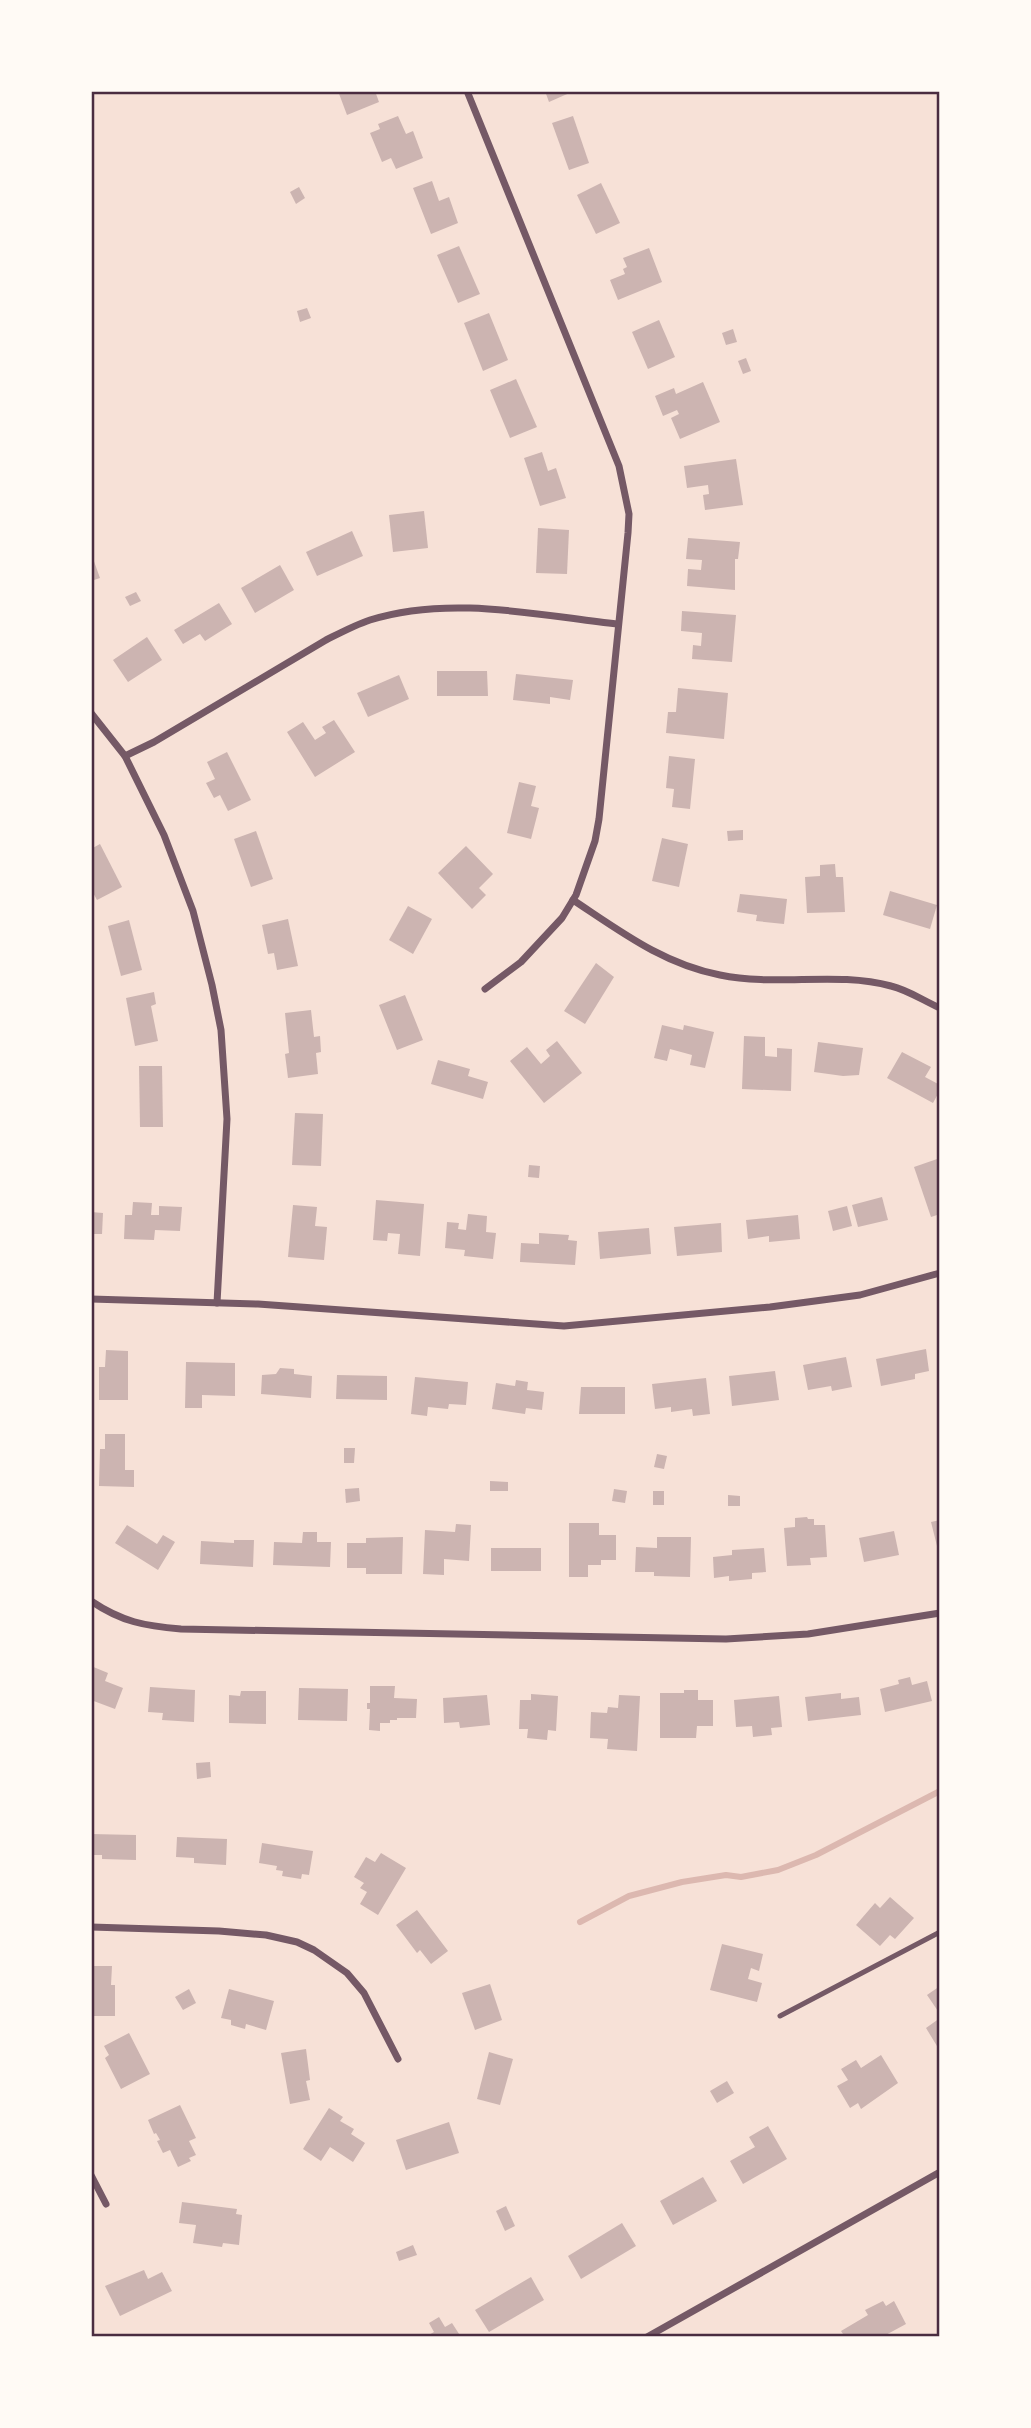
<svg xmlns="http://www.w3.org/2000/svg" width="1031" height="2428" viewBox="0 0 1031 2428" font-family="'Noto Sans',sans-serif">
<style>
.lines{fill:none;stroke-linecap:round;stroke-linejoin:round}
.stream{stroke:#dcb8b0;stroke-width:6}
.building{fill:#ccb4b1}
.service{stroke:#755966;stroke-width:5}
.minor{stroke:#755966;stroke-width:7}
.neatline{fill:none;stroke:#4a2c40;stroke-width:2.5}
</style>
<rect width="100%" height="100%" fill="#f7e1d7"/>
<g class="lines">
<polyline class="stream" points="580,1922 629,1896 682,1882 726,1875 741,1877 778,1870 816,1855 940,1791"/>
</g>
<g class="building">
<polygon points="338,91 375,91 379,102 347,115"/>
<polygon points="545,91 574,91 549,102"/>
<polygon points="398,116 406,134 413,131 423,158 396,169 391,158 382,162 370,133 380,129 378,124"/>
<polygon points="573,116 589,163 569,170 552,123"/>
<polygon points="432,181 439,201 449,197 458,223 431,234 413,188"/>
<polygon points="601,183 620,223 596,234 577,195"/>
<polygon points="299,187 305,198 296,204 290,192"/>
<polygon points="459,246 480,294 458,303 437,255"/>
<polygon points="649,248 662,282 618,300 610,280 625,274 623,269 627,267 623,258"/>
<polygon points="307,308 311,318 300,322 297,311"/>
<polygon points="489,313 508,360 483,371 464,323"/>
<polygon points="659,320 675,357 648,369 632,332"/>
<polygon points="733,329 737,342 726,345 722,333"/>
<polygon points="746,358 751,371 743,374 738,361"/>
<polygon points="516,379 537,427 510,438 490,390"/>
<polygon points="703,382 720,422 680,439 671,418 679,414 677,410 663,416 655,396 674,388 676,394"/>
<polygon points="542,452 548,471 556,468 566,498 540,506 524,458"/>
<polygon points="736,459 743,505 705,510 703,495 709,494 708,485 687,488 684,466"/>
<polygon points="424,511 428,548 393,552 389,515"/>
<polygon points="538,528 569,530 567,574 536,573"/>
<polygon points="352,531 363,556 317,576 306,552"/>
<polygon points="688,538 740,542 738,559 735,559 735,590 687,586 688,569 701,570 702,560 686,559"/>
<polygon points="91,553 100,578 91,581"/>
<polygon points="280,565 294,590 255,613 241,588"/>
<polygon points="136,592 141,601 130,606 125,597"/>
<polygon points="219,603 232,624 205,641 200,634 183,644 174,630"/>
<polygon points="682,611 736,615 732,662 692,659 693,645 701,646 702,633 681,631"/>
<polygon points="147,637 162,660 128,682 113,660"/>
<polygon points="437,671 487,671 488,696 437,696"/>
<polygon points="516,674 573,680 570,700 550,697 550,704 513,700"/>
<polygon points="399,675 409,699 368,717 357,693"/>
<polygon points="678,688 728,693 724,739 666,733 668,712 676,712"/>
<polygon points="334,720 355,752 315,777 287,732 303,722 315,740 326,733 322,727"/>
<polygon points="227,752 251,800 228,811 220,795 214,798 206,783 215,779 207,762"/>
<polygon points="669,756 695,759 690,809 672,807 674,789 666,788"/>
<polygon points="519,782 536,786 531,806 539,808 531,839 507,833"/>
<polygon points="743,830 743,840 728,841 727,831"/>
<polygon points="256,831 273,879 251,887 234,839"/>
<polygon points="662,838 688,844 679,887 652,881"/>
<polygon points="100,844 122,887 97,900 91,889 91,849"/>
<polygon points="466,846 493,874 479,888 486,895 472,909 438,873"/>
<polygon points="835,864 836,877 843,877 845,912 807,913 805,877 820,876 820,865"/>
<polygon points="890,891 937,905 930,929 883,915"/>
<polygon points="740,894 787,899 784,924 756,921 757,915 737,912"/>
<polygon points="408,906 432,919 413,954 389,940"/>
<polygon points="288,919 298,966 277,970 274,953 268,954 262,925"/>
<polygon points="129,920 142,970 121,976 108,926"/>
<polygon points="596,963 614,977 585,1024 564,1011"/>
<polygon points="154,992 156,1004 151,1006 158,1041 135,1046 126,998"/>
<polygon points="405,995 423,1040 397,1050 379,1005"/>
<polygon points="311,1010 314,1037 320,1036 321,1052 316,1053 318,1074 288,1078 285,1054 289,1053 285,1013"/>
<polygon points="662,1025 683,1030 684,1025 714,1032 705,1068 690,1065 692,1055 670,1049 667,1061 654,1058"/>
<polygon points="744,1036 765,1037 765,1056 777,1057 777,1048 792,1049 791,1091 742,1089"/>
<polygon points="557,1041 582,1073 544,1103 510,1061 527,1047 541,1064 550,1056 546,1050"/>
<polygon points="818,1042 863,1048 859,1075 843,1076 814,1072"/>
<polygon points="902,1052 931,1067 925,1077 940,1085 940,1090 933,1103 887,1078"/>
<polygon points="438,1060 470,1069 468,1076 488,1082 483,1099 431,1084"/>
<polygon points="139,1066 162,1066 163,1127 140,1127"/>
<polygon points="295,1113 323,1114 321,1166 292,1165"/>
<polygon points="940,1158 940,1214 931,1217 914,1167"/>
<polygon points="529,1165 540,1166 539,1178 528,1177"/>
<polygon points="882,1197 888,1220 858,1227 852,1205"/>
<polygon points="376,1200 424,1204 420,1256 398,1254 400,1234 388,1233 387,1241 373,1240"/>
<polygon points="133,1202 152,1203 151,1215 159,1215 159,1206 182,1207 180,1231 155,1230 154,1240 124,1239 125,1215 132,1215"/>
<polygon points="293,1205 317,1207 315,1226 327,1227 324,1260 288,1257"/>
<polygon points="847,1206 852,1226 833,1231 828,1211"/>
<polygon points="91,1212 103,1213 102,1234 91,1234"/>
<polygon points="468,1214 487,1216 486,1232 496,1233 493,1259 464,1256 465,1250 445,1248 447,1222 459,1223 458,1229 466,1230"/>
<polygon points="798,1215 800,1239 769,1242 769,1236 748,1239 746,1220"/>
<polygon points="721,1223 722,1252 677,1256 674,1227"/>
<polygon points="649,1228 651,1254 600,1259 598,1232"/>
<polygon points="539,1233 569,1235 568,1240 577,1241 575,1265 520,1262 521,1243 539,1244"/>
<polygon points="926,1349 929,1371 915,1374 915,1379 881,1386 876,1359"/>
<polygon points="106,1350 128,1351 128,1400 99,1400 99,1367 105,1367"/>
<polygon points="846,1357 852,1387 832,1391 831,1386 808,1390 803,1365"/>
<polygon points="186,1362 235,1363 235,1396 202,1395 202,1408 185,1408"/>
<polygon points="280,1368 294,1369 294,1374 312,1376 311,1398 261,1394 262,1375 276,1374"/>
<polygon points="775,1371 779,1400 732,1406 729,1376"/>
<polygon points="337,1375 387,1376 387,1400 336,1399"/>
<polygon points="415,1377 468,1382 466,1405 449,1404 448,1409 428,1407 427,1416 411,1414"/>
<polygon points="706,1378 710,1414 693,1416 692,1409 671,1412 671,1407 655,1409 652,1384"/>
<polygon points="516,1380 528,1382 527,1390 544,1392 542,1410 526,1408 525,1414 492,1409 496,1383 515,1386"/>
<polygon points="581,1387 625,1387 625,1414 579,1414"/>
<polygon points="105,1434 125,1434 125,1470 134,1470 134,1487 99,1486 100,1449 105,1449"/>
<polygon points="344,1448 355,1448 354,1463 344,1463"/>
<polygon points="657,1454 667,1456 664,1469 654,1467"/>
<polygon points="490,1481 508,1482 508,1491 490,1491"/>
<polygon points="359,1488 360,1501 346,1503 345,1489"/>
<polygon points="614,1489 627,1491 625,1503 612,1501"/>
<rect x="653" y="1491" width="11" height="14"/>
<polygon points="728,1495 740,1496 740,1506 728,1506"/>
<polygon points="807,1517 808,1519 814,1519 814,1525 825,1525 827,1557 810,1558 811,1565 787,1566 784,1528 795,1527 795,1518"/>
<polygon points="940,1520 940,1554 939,1554 931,1522"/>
<polygon points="569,1523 599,1523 599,1535 616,1535 616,1560 601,1560 601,1565 588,1565 588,1577 569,1577"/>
<polygon points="456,1524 471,1525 469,1561 444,1559 444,1575 423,1574 425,1530 455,1532"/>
<polygon points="127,1525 157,1544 163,1535 175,1542 158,1570 115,1543"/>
<polygon points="894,1531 899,1555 864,1562 859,1538"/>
<polygon points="303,1532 317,1532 317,1542 331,1542 330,1567 273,1565 274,1542 302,1543"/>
<polygon points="403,1537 402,1574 366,1574 366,1568 347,1568 347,1543 366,1543 366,1538"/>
<polygon points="657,1537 691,1537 690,1577 654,1576 654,1572 635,1572 636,1547 657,1548"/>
<polygon points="234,1540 254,1540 253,1567 200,1564 201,1541 234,1543"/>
<rect x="491" y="1548" width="50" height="23"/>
<polygon points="764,1548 766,1572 752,1573 752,1579 729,1581 729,1576 714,1578 713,1557 732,1555 732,1550"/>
<polygon points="91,1666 108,1673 105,1681 123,1688 115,1709 91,1700"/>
<polygon points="910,1677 912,1685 927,1681 932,1701 885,1712 880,1689 899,1684 898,1680"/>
<polygon points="370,1686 395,1686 394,1698 417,1699 416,1718 397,1718 397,1720 390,1720 390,1723 380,1723 380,1731 369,1730 370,1709 367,1709 367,1703 370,1703"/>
<polygon points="150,1687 195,1690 194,1722 162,1720 163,1713 148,1712"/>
<polygon points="299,1688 348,1689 347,1721 298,1720"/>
<polygon points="684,1690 698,1690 698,1700 713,1700 713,1726 697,1726 696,1738 660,1738 660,1693 684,1693"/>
<polygon points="241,1691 266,1691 266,1724 229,1723 229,1695 240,1696"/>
<polygon points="841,1693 841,1699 859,1697 861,1715 808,1721 805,1697"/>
<polygon points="531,1694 558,1696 556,1731 548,1730 547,1740 527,1738 528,1729 519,1729 520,1700 531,1700"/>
<polygon points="487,1695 490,1725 460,1728 459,1722 444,1723 443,1698"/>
<polygon points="619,1695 640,1696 637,1751 607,1749 608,1739 590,1738 591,1712 607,1713 608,1707 618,1708"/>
<polygon points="779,1696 782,1727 771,1728 772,1735 753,1737 752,1726 736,1727 734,1700"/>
<polygon points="210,1762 211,1777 197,1779 196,1763"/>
<polygon points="91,1834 136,1835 136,1860 102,1859 102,1855 91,1855"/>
<polygon points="177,1837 227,1839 226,1865 194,1863 194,1858 176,1857"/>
<polygon points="262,1843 313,1851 309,1875 302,1874 301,1879 282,1876 283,1871 276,1870 277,1866 259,1863"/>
<polygon points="381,1853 406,1868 378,1915 360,1904 367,1892 360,1888 364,1883 354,1877 366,1857 375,1862"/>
<polygon points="890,1897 914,1918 895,1939 890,1935 880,1946 856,1925 875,1903 880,1908"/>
<polygon points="417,1910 448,1951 431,1964 420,1950 417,1953 396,1925"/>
<polygon points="722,1944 763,1954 759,1971 751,1968 748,1979 762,1983 757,2002 710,1990"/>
<polygon points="91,1966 112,1966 111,1985 115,1985 115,2016 91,2016"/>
<polygon points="490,1984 502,2020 475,2030 462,1993"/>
<polygon points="940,1986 940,2014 927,1995"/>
<polygon points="189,1989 196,2003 183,2010 175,1997"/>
<polygon points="229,1989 274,2001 266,2030 246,2024 245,2029 231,2025 231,2020 221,2018"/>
<polygon points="940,2018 940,2051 926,2028"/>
<polygon points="129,2033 150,2074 121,2089 105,2058 109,2055 104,2046"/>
<polygon points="306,2049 310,2080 306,2081 310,2100 290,2104 281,2053"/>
<polygon points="489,2052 513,2059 500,2105 477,2099"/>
<polygon points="881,2055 898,2083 861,2109 858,2103 850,2108 837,2086 848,2080 841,2069 856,2060 861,2068"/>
<polygon points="727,2081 734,2093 717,2103 710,2091"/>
<polygon points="180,2105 196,2138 189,2141 196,2155 189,2158 191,2161 178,2167 170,2150 163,2153 157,2141 160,2140 156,2133 154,2134 148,2120"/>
<polygon points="329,2108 343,2117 340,2121 354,2129 351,2134 365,2143 353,2162 330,2147 321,2161 303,2149"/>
<polygon points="449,2122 459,2153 406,2170 396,2140"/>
<polygon points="768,2126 787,2159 743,2184 730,2161 755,2147 749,2137"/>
<polygon points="703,2177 717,2201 673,2225 660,2201"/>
<polygon points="182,2202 237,2209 236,2214 242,2215 239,2245 223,2243 222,2247 193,2243 196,2225 179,2223"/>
<polygon points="506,2206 515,2226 505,2231 496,2211"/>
<polygon points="622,2223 636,2246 581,2279 568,2256"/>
<polygon points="413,2245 417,2255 399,2261 396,2252"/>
<polygon points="144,2270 148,2279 162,2272 172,2291 120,2316 105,2286"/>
<polygon points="531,2277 544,2300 489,2332 475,2310"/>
<polygon points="883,2301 886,2306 894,2301 906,2324 882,2337 845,2337 841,2331 868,2315 865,2310"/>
<polygon points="439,2317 445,2327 452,2323 461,2337 425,2337 434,2332 429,2323"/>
</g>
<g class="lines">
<polyline class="service" points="780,2016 940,1932"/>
<g class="minor">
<polyline points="467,91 619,466 629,514 628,533 599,819 595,841 576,895 562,918 521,962 485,989"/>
<polyline points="91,713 125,756 164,835 193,911 212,985 221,1030 227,1119 217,1303"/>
<path d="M125,756L154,742L326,640C340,633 355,625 370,620C449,595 537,615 617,624"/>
<path d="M573,900C620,931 663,964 720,975C777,987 836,971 891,986C908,990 924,1001 940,1008"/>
<polyline points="91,1299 258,1304 564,1326 770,1307 860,1295 940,1273"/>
<path d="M91,1601C122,1622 145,1626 181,1629L726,1639L808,1634L940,1613"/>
<polyline points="91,1927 219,1931 266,1935 297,1942 314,1950 347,1973 364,1993 398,2059"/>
<polyline points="91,2175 106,2204"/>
<polyline points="647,2337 940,2172"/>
</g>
</g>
<rect width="1031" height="2428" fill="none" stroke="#fffaf5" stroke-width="186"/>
<rect x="93" y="93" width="845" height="2242" class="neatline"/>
</svg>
